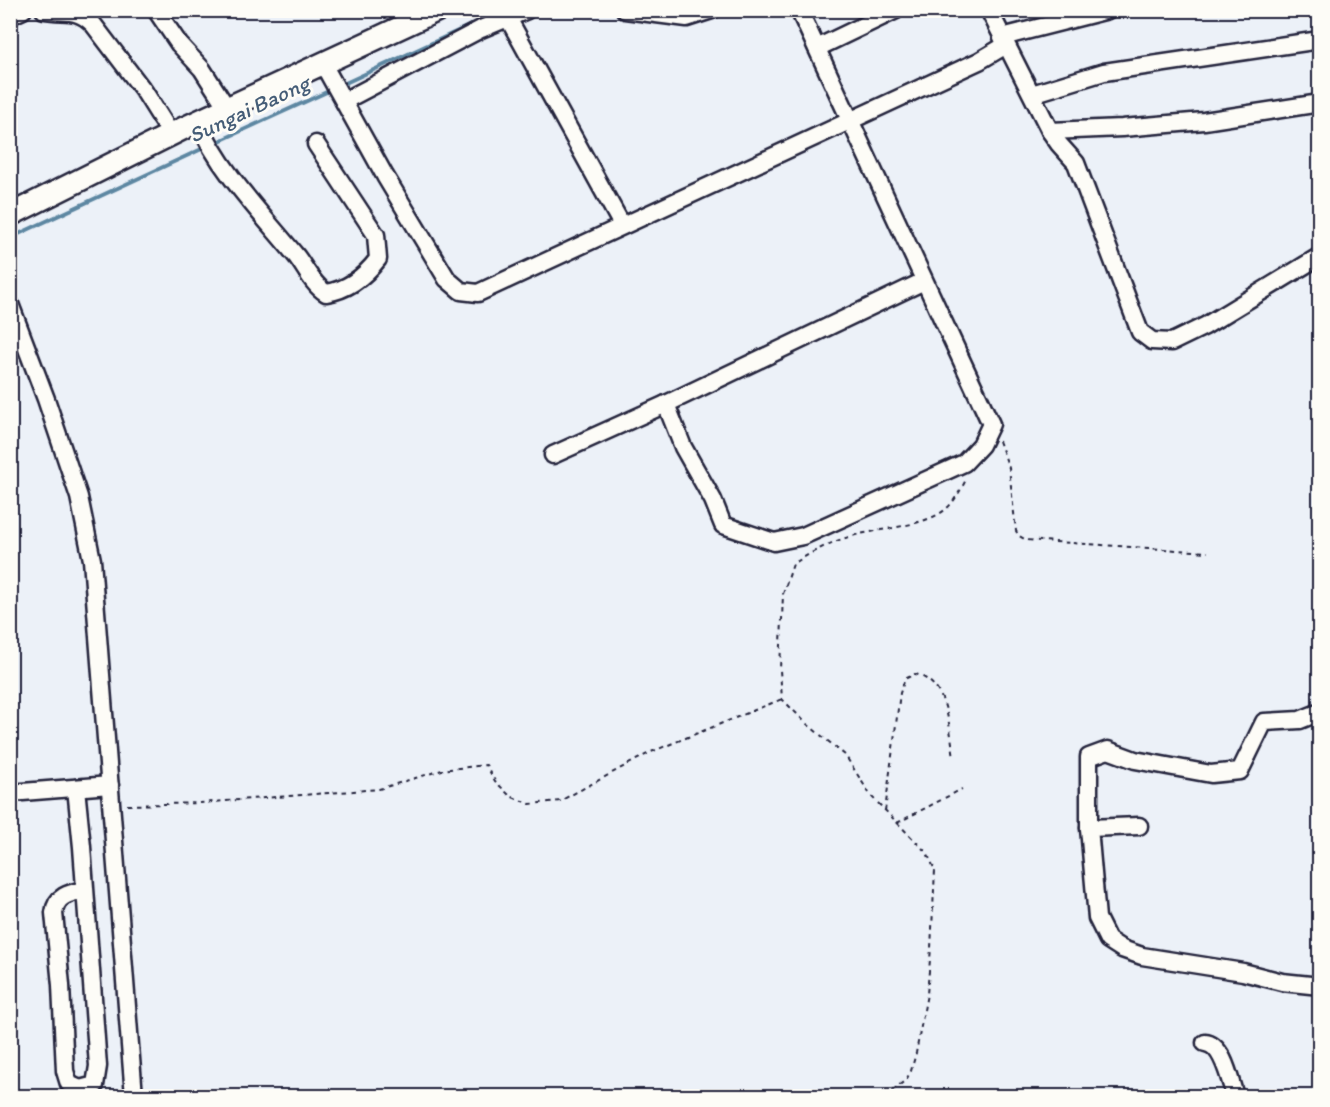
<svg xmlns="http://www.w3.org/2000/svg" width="1330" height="1107" viewBox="0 0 1330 1107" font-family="Itim,sans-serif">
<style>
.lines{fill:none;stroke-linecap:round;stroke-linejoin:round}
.stream{stroke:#5d87a2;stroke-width:4}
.minor-casing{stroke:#22223b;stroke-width:21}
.major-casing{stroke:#22223b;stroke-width:26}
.path{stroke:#22223b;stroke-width:2;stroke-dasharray:4.5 4.5;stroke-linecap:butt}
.minor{stroke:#fdfcf7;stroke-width:16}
.major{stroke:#fdfcf7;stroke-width:21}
.labels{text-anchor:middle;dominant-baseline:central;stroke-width:6;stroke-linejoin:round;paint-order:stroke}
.water-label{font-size:22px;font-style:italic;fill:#455d77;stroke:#fdfcf7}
</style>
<rect width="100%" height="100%" fill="#ecf1f8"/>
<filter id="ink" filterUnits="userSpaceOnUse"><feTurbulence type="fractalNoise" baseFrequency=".0167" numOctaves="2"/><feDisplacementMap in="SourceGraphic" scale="12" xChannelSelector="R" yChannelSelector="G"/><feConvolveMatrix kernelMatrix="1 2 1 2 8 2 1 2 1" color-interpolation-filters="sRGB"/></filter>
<g filter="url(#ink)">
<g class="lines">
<g class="stream">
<polyline points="482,20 502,10"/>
<polyline points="341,85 475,23"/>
<polyline points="215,143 331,90"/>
<polyline points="10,238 206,147"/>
</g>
<defs>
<g id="minor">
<path d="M44,10C66,14 76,7 93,24L144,91L171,134"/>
<polyline points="156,10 179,44 202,69 227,108"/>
<polyline points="625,10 687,18 712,10"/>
<polyline points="989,10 1050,131 1059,144 1076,163 1140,332 1152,341 1172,342 1205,326 1320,256"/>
<polyline points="10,16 23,10"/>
<polyline points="508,18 622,225"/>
<polyline points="1002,37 1108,10"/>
<polyline points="817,48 896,10"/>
<polyline points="323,64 385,176 447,279 461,291 478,293 979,61 1006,45"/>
<polyline points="1032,94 1104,72 1320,40"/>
<polyline points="344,101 481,29 527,10"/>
<path d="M198,121C220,172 262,214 297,257C306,269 313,285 326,293C347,290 365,276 378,259L376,235L316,144"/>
<polyline points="1050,131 1122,128 1204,121 1320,103"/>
<polyline points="10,304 46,399 79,497 92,560 134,1096"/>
<polyline points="666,404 683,447 713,500 723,525 774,542 803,536 964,463 981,445 991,424 799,10"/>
<polyline points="553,455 666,404 924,281"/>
<path d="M76,788L82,847L98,1066L95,1085L80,1089L69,1084L65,1071L61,985L54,913C56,895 70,893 85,890"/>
<polyline points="10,793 110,785"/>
<polyline points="1139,826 1089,828 1097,918 1108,940 1122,949 1142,956 1243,972 1282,982 1320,986"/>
<polyline points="1089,828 1089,757 1108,750 1135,760 1211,774 1240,771 1264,722 1300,720 1320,712"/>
<path d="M1205,1043C1223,1044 1230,1081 1235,1096"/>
</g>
<polyline id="major" points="10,215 186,127 438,10"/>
</defs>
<use href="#minor" class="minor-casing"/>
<use href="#major" class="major-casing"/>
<g class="path">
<polyline points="999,441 1009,468 1016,531 1019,536 1026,540 1208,552"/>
<polyline points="127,805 200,803 379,789 442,770 486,765 495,781 510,796 530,804 560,801 651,752 782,699"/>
<path d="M885,811L900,693L905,679L915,674C949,683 949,728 954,757"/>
<polyline points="897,823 962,789"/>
<path d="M885,1096L906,1080L911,1071L916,1053L927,994L931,948L935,870L927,853L871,796L845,755L807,724L782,699L780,670L783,594L793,564C812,552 830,542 852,536C877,529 927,526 946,509C955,501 961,489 967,478"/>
</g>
<use href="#minor" class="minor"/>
<use href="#major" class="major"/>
</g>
</g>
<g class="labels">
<g class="water-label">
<text transform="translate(249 109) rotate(-25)">Sungai Baong</text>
</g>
</g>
<rect width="1330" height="1107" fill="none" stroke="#fdfcf7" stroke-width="36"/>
<rect x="18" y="18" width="1294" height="1071" fill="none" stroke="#22223b" stroke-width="2" filter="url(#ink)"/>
</svg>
